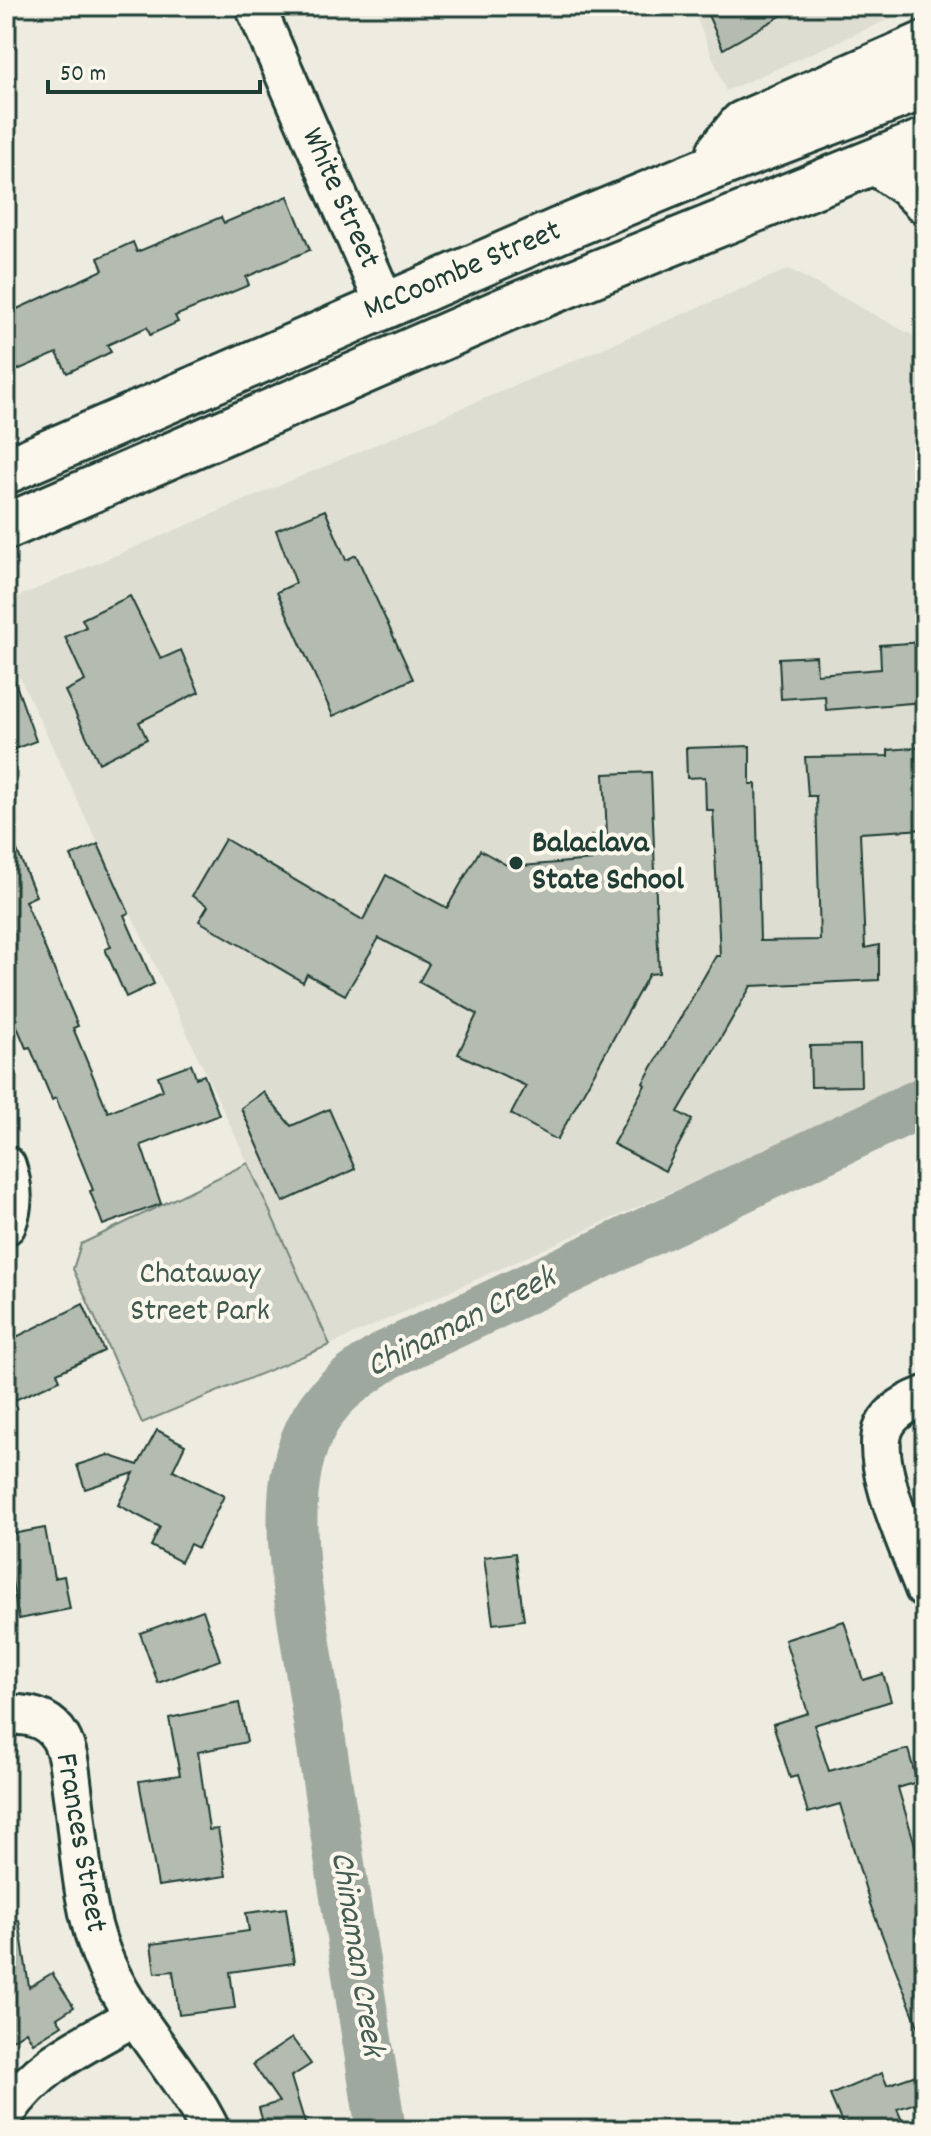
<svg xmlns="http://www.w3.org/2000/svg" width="931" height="2136" viewBox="0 0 931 2136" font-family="Dekko,sans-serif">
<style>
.built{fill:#ddddd2}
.green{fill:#cbcfc4;stroke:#75867c;stroke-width:2}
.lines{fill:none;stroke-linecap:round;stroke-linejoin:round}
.river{stroke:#9fa89f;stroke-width:50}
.building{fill:#b4bbb0;stroke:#1f3d34;stroke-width:2}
.minor-casing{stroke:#1f3d34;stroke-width:44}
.major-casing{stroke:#1f3d34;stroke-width:50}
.minor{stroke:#fbf7ec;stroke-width:38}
.major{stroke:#fbf7ec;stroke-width:44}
.poi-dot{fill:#1f3d34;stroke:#fbf7ec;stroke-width:3}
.labels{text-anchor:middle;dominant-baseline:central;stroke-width:8;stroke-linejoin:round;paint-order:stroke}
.street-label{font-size:32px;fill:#1f3d34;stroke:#fbf7ec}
.poi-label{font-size:32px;font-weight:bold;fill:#1f3d34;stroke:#fbf7ec;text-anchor:start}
.park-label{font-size:32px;fill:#415a51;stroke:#fbf7ec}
.water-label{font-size:34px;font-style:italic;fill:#455d54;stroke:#fbf7ec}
</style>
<rect width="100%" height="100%" fill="#eeece1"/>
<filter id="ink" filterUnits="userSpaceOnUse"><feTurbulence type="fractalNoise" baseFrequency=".0125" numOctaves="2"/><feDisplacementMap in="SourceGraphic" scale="16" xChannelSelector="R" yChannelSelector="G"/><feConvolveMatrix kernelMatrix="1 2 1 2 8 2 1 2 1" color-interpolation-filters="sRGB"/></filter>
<g filter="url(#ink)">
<g class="built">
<polygon points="692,6 909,6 903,13 726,91"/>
<polygon points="789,269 925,342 925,1078 330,1345 248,1163 6,648 6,602"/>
</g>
<polygon class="green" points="248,1163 330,1345 142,1423 73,1269 81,1244"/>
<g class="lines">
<path class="river" d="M381,2130L296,1579C289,1515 287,1440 337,1392C353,1377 370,1366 387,1355L925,1101"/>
</g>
<g class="building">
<polygon points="704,6 798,6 723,49"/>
<polygon points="288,196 310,250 246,277 249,285 175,316 178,322 150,335 147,327 107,345 111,352 67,373 57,353 6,375 6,314 103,270 98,258 133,242 137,252 221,217 224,223"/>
<polygon points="325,510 346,560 356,555 413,679 333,716 277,592 296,583 276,530"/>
<polygon points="130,596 161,659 181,650 199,692 139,722 147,739 99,763 65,691 85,681 65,637 86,627 82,619"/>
<polygon points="925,642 923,702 826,710 825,696 781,699 779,658 816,656 817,674 881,669 880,645"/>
<polygon points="9,665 36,741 6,752 6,666"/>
<polygon points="750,746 750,784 756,784 760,941 820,940 816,796 808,796 805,757 888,756 888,750 925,747 925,829 860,833 865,948 879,945 879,980 751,986 678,1112 692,1120 665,1171 613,1144 645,1085 643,1083 716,956 720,956 713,810 706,810 705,777 687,778 686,748"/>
<polygon points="651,772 659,973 649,974 557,1140 511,1114 526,1086 458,1054 477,1014 419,982 429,964 379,938 345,995 307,974 303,982 199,921 208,906 192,896 225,839 363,920 386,875 447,908 480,850 510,867 592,860 591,836 607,835 604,774"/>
<polygon points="6,824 36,896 25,901 78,1026 73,1028 108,1112 163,1090 158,1076 191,1064 196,1078 204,1075 219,1115 141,1145 161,1204 103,1225 90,1191 93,1190 56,1098 52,1100 30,1047 26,1048 6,1000"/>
<polygon points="98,844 129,913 124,915 154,984 126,997 105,949 111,947 71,856"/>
<polygon points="860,1045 861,1086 811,1087 810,1046"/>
<polygon points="263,1092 291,1126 329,1109 355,1169 283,1202 241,1108"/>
<polygon points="83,1304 104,1351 57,1373 60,1380 6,1404 6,1342"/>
<polygon points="157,1430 185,1445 173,1470 224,1496 198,1548 190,1544 181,1562 151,1546 160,1527 118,1505 134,1473 85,1489 77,1465 108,1455 138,1465"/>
<polygon points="45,1528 54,1578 64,1576 70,1609 19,1619 6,1550 6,1535"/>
<polygon points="515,1553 524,1620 493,1624 484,1557"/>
<polygon points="203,1610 220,1660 158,1683 140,1633"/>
<polygon points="844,1621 863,1680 883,1674 891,1701 814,1725 829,1771 908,1749 917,1782 898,1788 925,1878 925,2039 923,2039 870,1904 840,1804 808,1813 797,1776 790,1778 773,1724 808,1713 785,1640"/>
<polygon points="239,1703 247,1742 198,1752 209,1830 218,1829 226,1876 158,1886 139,1781 180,1775 169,1718"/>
<polygon points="286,1908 294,1963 230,1972 235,2008 179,2015 173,1971 155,1973 151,1944 249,1931 246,1913"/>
<polygon points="19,1920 29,1987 52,1973 74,2007 57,2018 62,2025 33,2043 26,2031 6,2044 6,1921"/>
<polygon points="292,2038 311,2064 291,2077 307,2130 265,2130 259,2108 279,2102 253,2064"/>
<polygon points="925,2072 925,2100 897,2109 906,2130 845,2130 830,2095 882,2073 887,2085"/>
</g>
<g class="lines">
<defs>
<g id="minor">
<polyline points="255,6 385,304"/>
<path d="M6,1166C13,1187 14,1204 6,1225"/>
<path d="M925,1396C909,1402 889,1412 883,1430C871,1467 912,1553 925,1589"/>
<path d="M6,1715C27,1714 48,1717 60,1737C70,1754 70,1777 73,1796C80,1848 82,1905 101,1953C126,2019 180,2067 210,2130"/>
<path d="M6,2112C39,2064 84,2045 133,2017"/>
</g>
<g id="major">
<polyline points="720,151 742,124 925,44"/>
<polyline points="876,162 911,187 925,201"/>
<polyline points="6,471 560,230 703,171 925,86"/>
<polyline points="6,527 505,310 925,141"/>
</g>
</defs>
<use href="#minor" class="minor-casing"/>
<use href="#major" class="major-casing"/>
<use href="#minor" class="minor"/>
<use href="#major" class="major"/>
</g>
</g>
<circle class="poi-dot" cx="516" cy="863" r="8"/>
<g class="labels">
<g class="street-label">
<text transform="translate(339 199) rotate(66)">White Street</text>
<text transform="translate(463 272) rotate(-23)">McCoombe Street</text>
<text transform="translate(79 1843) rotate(80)">Frances Street</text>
</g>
<g class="poi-label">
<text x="532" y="845">Balaclava<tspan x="532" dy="37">State School</tspan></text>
</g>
<g class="park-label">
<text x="200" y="1276">Chataway<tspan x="200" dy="37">Street Park</tspan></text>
</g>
<g class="water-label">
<text transform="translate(462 1324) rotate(-27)">Chinaman Creek</text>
<text transform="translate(355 1954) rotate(81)">Chinaman Creek</text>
</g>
</g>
<rect width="931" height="2136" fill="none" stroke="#fbf7ec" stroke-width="32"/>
<rect x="16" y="16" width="899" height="2104" fill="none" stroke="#1f3d34" stroke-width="3" filter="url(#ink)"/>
<path d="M48 80v12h212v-12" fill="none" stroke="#1f3d34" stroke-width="4"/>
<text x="60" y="80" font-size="24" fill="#1f3d34" stroke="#fbf7ec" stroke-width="6" paint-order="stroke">50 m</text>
</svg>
